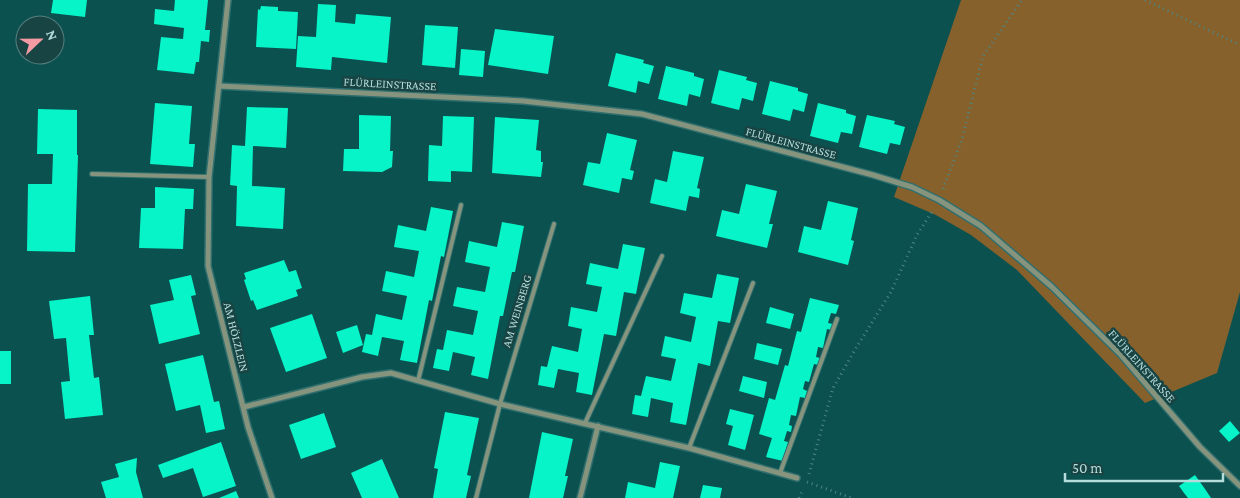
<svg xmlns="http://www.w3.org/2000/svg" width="1240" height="498" viewBox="0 0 1240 498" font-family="'Crimson Pro',serif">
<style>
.green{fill:#87612c}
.building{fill:#06f4c8}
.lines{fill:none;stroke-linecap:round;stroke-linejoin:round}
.lane-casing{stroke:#306f6e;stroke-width:6}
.street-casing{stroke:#306f6e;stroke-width:8}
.path{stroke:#4c8685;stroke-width:3;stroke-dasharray:1 4;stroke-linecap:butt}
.lane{stroke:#86947d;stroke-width:4}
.street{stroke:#86947d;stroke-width:5}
.labels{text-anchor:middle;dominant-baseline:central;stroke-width:5;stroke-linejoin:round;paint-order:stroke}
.street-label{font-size:12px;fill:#b5dbda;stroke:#184443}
</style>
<rect width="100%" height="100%" fill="#0b5150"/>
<polygon class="green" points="961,0 1240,0 1240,292 1217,373 1145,403 1017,270 971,235 936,215 894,197"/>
<g class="building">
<polygon points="53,0 87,0 85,17 51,13"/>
<polygon points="175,0 208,0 205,30 210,30 209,42 201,41 199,62 196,62 194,74 157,70 161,37 183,39 184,28 154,24 155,9 174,11"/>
<polygon points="318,4 336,5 335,22 355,24 356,14 391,17 387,63 332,57 331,70 296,67 298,36 316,37"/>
<polygon points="261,6 278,7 278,11 298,12 296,49 256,47 258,9 260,10"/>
<polygon points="425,25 458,27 455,68 422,65"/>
<polygon points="495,29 554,36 548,74 488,65"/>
<polygon points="461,49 485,51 483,77 459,75"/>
<polygon points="616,53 644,60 643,63 654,66 649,84 638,81 636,93 608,86"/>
<polygon points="666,66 694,73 694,76 704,79 700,97 689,94 687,106 658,99"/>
<polygon points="719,70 747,77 746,80 757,83 753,101 742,98 739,110 711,103"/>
<polygon points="770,81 798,88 798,91 808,94 804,112 793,109 790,121 762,114"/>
<polygon points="155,103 192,106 189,144 195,144 193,167 150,164"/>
<polygon points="818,103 846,110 846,113 856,116 852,134 841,132 838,143 810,136"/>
<polygon points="247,107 288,108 286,148 253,146 252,186 285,188 283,229 236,226 237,186 230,185 232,145 245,146"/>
<polygon points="38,109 77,110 77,155 78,155 75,252 27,251 28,184 52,184 53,154 37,154"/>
<polygon points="359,115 391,116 390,151 393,151 392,167 382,172 343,171 344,149 359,149"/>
<polygon points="867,115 895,121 894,124 905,127 900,145 890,143 887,154 859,147"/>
<polygon points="443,116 474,117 472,172 451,171 451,182 428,181 429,145 442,146"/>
<polygon points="495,117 539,120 536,150 541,151 541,162 543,162 541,177 492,173"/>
<polygon points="607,133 637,140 630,170 634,171 632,180 622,178 619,193 583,185 588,162 600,164"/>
<polygon points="673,151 704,157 697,188 700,189 699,198 689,196 686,211 650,203 655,179 667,182"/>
<polygon points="746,184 777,191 769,224 773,224 767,248 716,236 722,210 739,214"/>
<polygon points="155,187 194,189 193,209 185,209 183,249 139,248 141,208 155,208"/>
<polygon points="828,201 858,208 851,240 854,241 848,265 798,252 804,226 821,230"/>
<polygon points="431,207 453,211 444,257 441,256 432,301 429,300 417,363 400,360 404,341 382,337 378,356 362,352 366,334 372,335 376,314 402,320 407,296 382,291 386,271 414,277 419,251 394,247 398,225 426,231"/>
<polygon points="502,222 524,226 515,272 512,272 503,316 500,316 488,379 471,375 475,357 453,352 449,371 433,368 437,349 443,350 447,330 473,335 478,311 453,306 457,287 485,292 490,267 465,262 469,241 497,247"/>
<polygon points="623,244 645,248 636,294 624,292 616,336 604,334 592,395 576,392 579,373 558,369 554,388 538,385 541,366 547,367 552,346 578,352 582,329 568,326 571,307 597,312 602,287 586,284 590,263 618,269"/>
<polygon points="284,260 289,272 296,270 302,288 296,290 298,296 257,310 253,300 251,301 244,280 246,279 244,273"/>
<polygon points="717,274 739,278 730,323 718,321 710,366 698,363 686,425 670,422 673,403 651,398 648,417 632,414 635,395 641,396 646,376 671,381 676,359 661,356 665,336 691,342 696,317 680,313 684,293 712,298"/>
<polygon points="191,275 196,295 191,296 200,334 159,344 150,305 174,300 169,280"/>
<polygon points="90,296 94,335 89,335 94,378 99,377 103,415 65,419 61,382 70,381 66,338 54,339 49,301"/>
<polygon points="810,298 839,305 836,314 831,313 828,323 833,324 831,330 827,329 823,348 818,347 816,357 820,358 818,365 814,364 809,382 805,381 803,389 807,391 805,398 800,397 796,416 791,415 789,425 792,426 791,432 787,431 784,441 788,442 783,461 766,457 772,438 759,434 769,398 775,400 785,365 788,366 797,331 801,332"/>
<polygon points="770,307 794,314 790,329 766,323"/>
<polygon points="312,314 327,358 286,372 270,328"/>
<polygon points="357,325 363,345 343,353 336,332"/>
<polygon points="757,343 782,349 778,365 754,359"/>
<rect x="0" y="351" width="11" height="33"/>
<polygon points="203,355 214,402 219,401 225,429 206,433 200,405 176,411 165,364"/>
<polygon points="743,376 767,382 764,398 739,391"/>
<polygon points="730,409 754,415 745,450 728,445 733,426 726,424"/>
<polygon points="445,412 479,418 467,475 471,476 466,498 433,498 438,469 434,468"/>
<polygon points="324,413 336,447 301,459 289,425"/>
<polygon points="1230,421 1240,433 1229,442 1219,431"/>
<polygon points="542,432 573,439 565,476 568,476 563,498 529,498"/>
<polygon points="221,442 236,486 203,497 193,468 163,478 158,465"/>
<polygon points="137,458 136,472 143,498 106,498 101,482 119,477 115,464"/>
<polygon points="382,459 399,498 362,498 351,473"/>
<polygon points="660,462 680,466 673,498 625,498 628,482 655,488"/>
<polygon points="1195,475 1205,489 1211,498 1188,498 1184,493 1179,486"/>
<polygon points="703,485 722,488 720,498 700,498"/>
<polygon points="236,491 239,498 219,498"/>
</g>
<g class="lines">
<defs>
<g id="lane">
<polyline points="92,174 209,177"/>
<polyline points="418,381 461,205"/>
<polyline points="585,423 662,256"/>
<polyline points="689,448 753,283"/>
<polyline points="780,473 837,319"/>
<polyline points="476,498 500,404 554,224"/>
</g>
<g id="street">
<polyline points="228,0 209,177 208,266 248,427 272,498"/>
<polyline points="219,86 523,101 642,114 873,175 912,187 939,200 981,226 1052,287 1121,355 1200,447 1240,486"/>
<polyline points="244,407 362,377 391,373 500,404 689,448 797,478"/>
<polyline points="580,498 598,426"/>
</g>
</defs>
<use href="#lane" class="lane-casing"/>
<use href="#street" class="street-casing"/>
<g class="path">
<polyline points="1145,0 1240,45"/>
<polyline points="943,189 962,139 983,56 1022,0"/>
<polyline points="809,474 833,388 856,348 891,292 917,235 933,210"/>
<polyline points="807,482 852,498"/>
<polyline points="799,498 803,489"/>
</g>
<use href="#lane" class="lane"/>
<use href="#street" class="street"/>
</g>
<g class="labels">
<g class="street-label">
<text transform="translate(390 84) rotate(3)">FLÜRLEINSTRASSE</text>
<text transform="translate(791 143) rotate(15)">FLÜRLEINSTRASSE</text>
<text transform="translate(517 311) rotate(-73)">AM WEINBERG</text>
<text transform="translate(236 337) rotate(76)">AM HÖLZLEIN</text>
<text transform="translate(1142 366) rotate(48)">FLÜRLEINSTRASSE</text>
</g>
</g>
<g transform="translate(40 40) rotate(68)"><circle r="24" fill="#184443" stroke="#57807f"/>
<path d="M0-4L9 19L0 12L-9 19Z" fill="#f49aa3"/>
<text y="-8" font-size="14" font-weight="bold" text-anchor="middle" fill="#b5dbda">N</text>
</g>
<path d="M1065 473v8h158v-8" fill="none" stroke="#b5dbda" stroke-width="2.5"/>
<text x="1072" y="473" font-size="15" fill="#b5dbda" stroke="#184443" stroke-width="4" paint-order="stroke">50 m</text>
</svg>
